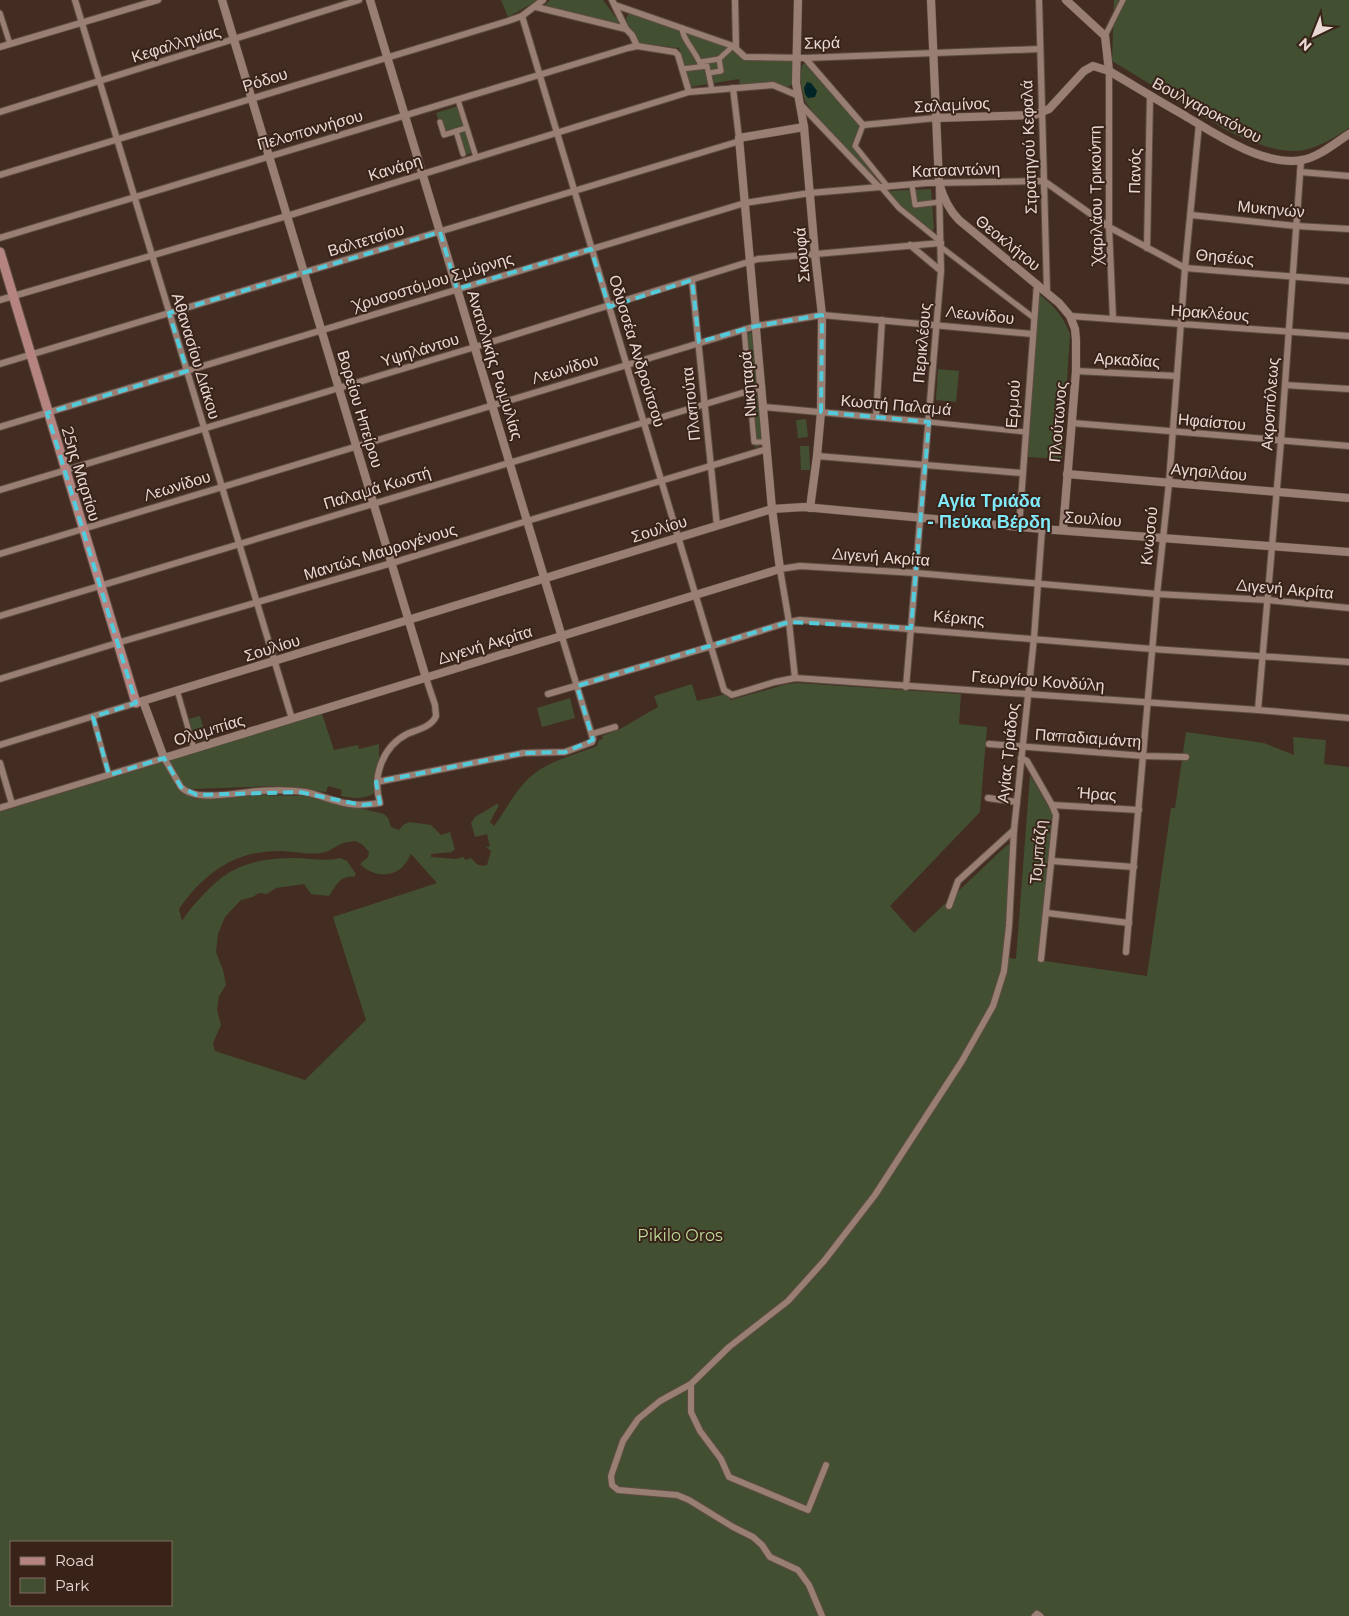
<svg xmlns="http://www.w3.org/2000/svg" width="1349" height="1616" viewBox="0 0 1349 1616" font-family="Montserrat,sans-serif">
<style>
.green{fill:#424f31;fill-rule:evenodd}
.water{fill:#012526}
.lines{fill:none;stroke-linecap:round;stroke-linejoin:round}
.pedestrian-casing{stroke:#5e4c43;stroke-width:7}
.minor-casing{stroke:#5e4c43;stroke-width:8}
.tertiary-casing{stroke:#5e4c43;stroke-width:9}
.secondary-casing{stroke:#5e4c43;stroke-width:11}
.pedestrian{stroke:#997f73;stroke-width:5}
.minor{stroke:#997f73;stroke-width:6}
.tertiary{stroke:#997f73;stroke-width:8}
.secondary{stroke:#b58480;stroke-width:9}
.marked{fill:none;stroke:#53cbdb;stroke-width:4;stroke-dasharray:10 6;stroke-linejoin:round}
.labels{text-anchor:middle;dominant-baseline:central;stroke-width:4;stroke-linejoin:round;paint-order:stroke}
.street-label{font-size:16px;fill:#e8d9d3;stroke:#392319}
.park-label{font-size:16px;fill:#bfde9a;stroke:#392319}
.neighbourhood-label{font-size:18px;font-weight:bold;fill:#80e9f8;stroke:#392319}
</style>
<rect width="100%" height="100%" fill="#432d23"/>
<g class="green">
<polygon points="501,0 538,0 508,17"/>
<polygon points="550,0 603,0 619,22 616,24 544,6"/>
<path d="M1114,0H1349V128C1335,137 1320,147 1304,150C1280,155 1246,140 1226,130L1112,61Z"/>
<polygon points="629,13 729,47 744,60 794,59 793,84 788,87 775,83 740,86 739,79 690,87 679,48 638,43 635,33 630,30 626,19"/>
<polygon points="806,63 857,121 859,128 852,147 875,176 873,178 814,114 805,101 800,80 802,65"/>
<polygon points="458,106 473,152 463,156 455,133 444,136 436,113"/>
<polygon points="931,189 934,228 932,232 901,207 888,191"/>
<path d="M1039,294C1053,305 1064,317 1070,334L1062,459L1028,457Z"/>
<polygon points="750,332 753,334 758,383 752,384 746,335"/>
<polygon points="938,369 959,371 956,402 936,400"/>
<polygon points="756,395 758,397 763,444 755,448 755,444 757,443 752,398"/>
<polygon points="806,419 808,437 798,438 796,420"/>
<polygon points="800,446 809,446 810,470 801,470"/>
<path d="M798,683L961,694L959,724L987,727L980,812L890,906L914,933L1007,845L1011,844L1003,957L1016,959L1030,775L1053,815L1038,960L1147,976L1171,808H1175L1186,732L1264,743L1294,755L1293,737L1326,740L1324,764L1349,767V1616H0V812L322,714L334,750L358,745L359,749L379,744V760L375,793C363,800 354,798 341,796L342,790L328,786L326,792L278,786L193,789L185,794L197,799L259,795L309,796L384,814L388,818L391,827L399,830L403,825L409,822L431,825L441,835L450,832L455,850L452,851V852L431,854V857L455,859L464,857L465,860L471,858C477,864 478,867 487,865L491,851L486,847L490,846L487,834L475,837L471,823L475,817L497,804L499,805L490,822L494,826C506,810 515,791 529,778C547,761 575,755 597,746L599,740L603,739L602,736L620,729L658,707L654,696L692,684L697,701L726,694L731,700L787,684ZM356,841L363,845L369,852L368,857L360,864C371,876 393,879 404,865C407,862 409,858 411,854L437,883L333,917L366,1020L305,1080L215,1051L213,1043L221,1025L217,1010L219,996L226,985L223,970L216,952L218,934L225,917L241,900L253,897L259,893L267,894L276,888L304,884L311,894L329,896C336,886 340,875 354,877L356,874L347,861L340,858C325,862 310,858 294,858C256,858 230,865 204,894C196,902 188,911 182,921L179,909C204,873 236,850 281,851C294,851 307,855 320,853C327,853 334,847 341,844C345,842 351,842 356,841ZM11,1542H171V1605H11Z"/>
<polygon points="570,698 575,718 542,727 537,708"/>
<polygon points="200,716 207,739 196,742 189,719"/>
</g>
<polygon class="water" points="807,82 811,83 817,91 815,97 808,98 805,94 804,88"/>
<g class="lines">
<defs>
<g id="pedestrian">
<polyline points="0,13 10,44"/>
<path d="M682,28C682,39 697,53 701,66"/>
<polyline points="1105,36 1123,0"/>
<polyline points="700,62 719,59 733,46"/>
<polyline points="682,69 707,66 712,90"/>
<polyline points="709,73 721,71 719,59"/>
<polyline points="458,100 476,157"/>
<polyline points="440,122 444,135 466,128"/>
<polyline points="863,125 855,146 888,187"/>
<polyline points="456,131 463,154"/>
<polyline points="912,185 915,205 940,202"/>
<polyline points="881,187 899,208 941,242"/>
<polyline points="941,247 1034,318"/>
<polyline points="744,329 754,442 767,442"/>
<polyline points="929,422 1025,432"/>
<polyline points="177,690 194,749"/>
<polyline points="93,717 109,775"/>
<polyline points="1034,1616 1037,1613 1041,1616"/>
</g>
<g id="minor">
<polyline points="75,0 292,719"/>
<polyline points="612,0 626,29 632,35 637,46"/>
<polyline points="735,0 736,47"/>
<polyline points="1039,0 1047,292"/>
<polyline points="615,5 733,46 745,57 805,58 1040,49"/>
<polyline points="536,7 626,29"/>
<polyline points="522,16 724,690 732,695 775,682 795,678 1258,710 1349,718"/>
<polyline points="0,47 158,0"/>
<polyline points="805,58 863,125 936,118"/>
<polyline points="1109,71 1109,227 1113,319"/>
<polyline points="733,88 739,138"/>
<polyline points="801,105 879,187"/>
<polyline points="0,112 359,0"/>
<polyline points="1300,172 1349,176"/>
<polyline points="0,175 508,21 522,16 543,0"/>
<polyline points="1191,215 1296,226 1349,229"/>
<polyline points="0,238 628,48 637,46 675,52 678,55 689,92"/>
<polyline points="910,245 941,271"/>
<polyline points="1147,248 1150,96"/>
<polyline points="692,280 717,526"/>
<polyline points="0,300 287,216 689,92 773,85 799,96"/>
<polyline points="1070,316 1349,336"/>
<polyline points="0,364 740,141"/>
<polyline points="1076,371 1177,376"/>
<polyline points="1285,385 1349,389"/>
<polyline points="764,407 929,422"/>
<polyline points="876,417 882,320"/>
<polyline points="1072,423 1349,446"/>
<polyline points="0,427 745,203 810,193 927,183 1044,181 1109,227 1185,268 1349,281"/>
<polyline points="817,456 1022,473"/>
<polyline points="0,490 475,347 758,259 941,243"/>
<polyline points="1019,527 1037,284"/>
<polyline points="0,554 756,326 822,315 1032,334"/>
<polyline points="0,616 762,387"/>
<polyline points="795,678 789,622 780,569 800,566 916,573 1157,594 1267,600 1349,608"/>
<polyline points="0,679 117,643 392,563 527,521 767,449"/>
<polyline points="906,687 941,271 939,187"/>
<polyline points="548,694 712,646 789,622 800,620 1152,649 1349,662"/>
<polyline points="1258,710 1281,441 1301,160"/>
<polyline points="592,734 615,727"/>
<polyline points="989,744 1144,756 1186,757"/>
<polyline points="0,745 136,703"/>
<polyline points="1021,758 1027,761 1052,805 1056,815 1041,959"/>
<polyline points="0,763 12,804"/>
<polyline points="377,782 523,753 565,752 592,742 593,739 562,637"/>
<polyline points="988,798 1017,802"/>
<polyline points="1052,805 1139,810"/>
<path d="M0,808L164,758L181,787C196,803 238,792 259,791C274,790 291,790 305,792C320,795 335,802 350,804C360,806 370,804 380,803C372,777 382,747 407,734C416,730 432,727 436,716L435,705L426,678"/>
<polyline points="1052,861 1134,867"/>
<polyline points="949,906 958,881 1014,830"/>
<polyline points="1047,913 1129,923"/>
<polyline points="1126,952 1157,594 1169,483 1185,268 1199,124"/>
<polyline points="691,1384 660,1401 638,1419 623,1441 611,1476 612,1485 618,1490 677,1495 689,1500 733,1527 753,1537 762,1545 770,1557 798,1570 809,1585 822,1616"/>
<polyline points="826,1465 808,1510 729,1477 721,1459 700,1431 691,1412 691,1384 729,1347 788,1301 824,1261 875,1195 962,1061 993,1006 1004,971 1009,926 1014,830 1034,638 1042,529"/>
</g>
<g id="tertiary">
<polyline points="222,0 426,678"/>
<polyline points="370,0 562,637"/>
<polyline points="798,0 796,83 804,127 815,254 822,315 821,412 817,456 810,508"/>
<path d="M931,0L939,183C943,197 949,210 959,220L1059,303L1070,316L1075,329L1076,340V371L1063,530"/>
<polyline points="1066,0 1105,36 1109,71"/>
<path d="M936,118L1034,115L1049,109L1084,71L1093,66L1109,71C1133,85 1157,100 1182,114C1214,133 1263,167 1302,160C1319,157 1335,143 1349,134"/>
<polyline points="1067,474 1349,498"/>
<polyline points="143,701 164,758 780,569 772,509 739,138 804,127"/>
<polyline points="136,703 772,509 804,507 1042,529 1349,552"/>
</g>
<polyline id="secondary" points="0,252 136,703"/>
</defs>
<use href="#pedestrian" class="pedestrian-casing"/>
<use href="#minor" class="minor-casing"/>
<use href="#tertiary" class="tertiary-casing"/>
<use href="#secondary" class="secondary-casing"/>
<use href="#pedestrian" class="pedestrian"/>
<use href="#minor" class="minor"/>
<use href="#tertiary" class="tertiary"/>
<use href="#secondary" class="secondary"/>
</g>
<path class="marked" d="M440,232L457,289L591,249L609,307L692,280L699,342L756,326L822,315L821,412L929,422L911,628L789,622L577,686L593,740L565,752L523,753L376,782L380,803L362,805L299,792L197,795L181,787L164,758L109,775L93,717L136,703L47,413L187,371L169,313Z"/>
<g class="labels">
<g class="street-label">
<text transform="translate(822 43) rotate(-1)">Σκρά</text>
<text transform="translate(176 44) rotate(-17)">Κεφαλληνίας</text>
<text transform="translate(265 80) rotate(-17)">Ρόδου</text>
<text transform="translate(952 105) rotate(-3)">Σαλαμίνος</text>
<text transform="translate(1207 110) rotate(28)">Βουλγαροκτόνου</text>
<text transform="translate(310 130) rotate(-16)">Πελοποννήσου</text>
<text transform="translate(1029 147) rotate(-92)">Στρατηγού Κεφαλά</text>
<text transform="translate(395 168) rotate(-17)">Κανάρη</text>
<text transform="translate(956 170) rotate(-2)">Κατσαντώνη</text>
<text transform="translate(1135 171) rotate(-89)">Πανός</text>
<text transform="translate(1096 195) rotate(-91)">Χαριλάου Τρικούπη</text>
<text transform="translate(1271 209) rotate(5)">Μυκηνών</text>
<text transform="translate(366 240) rotate(-17)">Βαλτετσίου</text>
<text transform="translate(1008 243) rotate(39)">Θεοκλήτου</text>
<text transform="translate(802 255) rotate(-95)">Σκουφά</text>
<text transform="translate(1225 257) rotate(5)">Θησέως</text>
<text transform="translate(433 282) rotate(-17)">Χρυσοστόμου Σμύρνης</text>
<text transform="translate(1210 313) rotate(4)">Ηρακλέους</text>
<text transform="translate(980 315) rotate(6)">Λεωνίδου</text>
<text transform="translate(922 343) rotate(-85)">Περικλέους</text>
<text transform="translate(420 350) rotate(-17)">Υψηλάντου</text>
<text transform="translate(637 351) rotate(73)">Οδυσσέα Ανδρούτσου</text>
<text transform="translate(196 356) rotate(73)">Αθανασίου Διάκου</text>
<text transform="translate(1127 360) rotate(3)">Αρκαδίας</text>
<text transform="translate(495 365) rotate(73)">Ανατολικής Ρωμυλίας</text>
<text transform="translate(565 369) rotate(-17)">Λεωνίδου</text>
<text transform="translate(748 384) rotate(-95)">Νικηταρά</text>
<text transform="translate(691 404) rotate(-96)">Πλαπούτα</text>
<text transform="translate(1013 404) rotate(-86)">Ερμού</text>
<text transform="translate(1270 404) rotate(-86)">Ακροπόλεως</text>
<text transform="translate(896 405) rotate(5)">Κωστή Παλαμά</text>
<text transform="translate(360 409) rotate(73)">Βορείου Ηπείρου</text>
<text transform="translate(1058 422) rotate(-85)">Πλούτωνος</text>
<text transform="translate(1212 422) rotate(5)">Ηφαίστου</text>
<text transform="translate(1209 472) rotate(5)">Αγησιλάου</text>
<text transform="translate(81 474) rotate(73)">25ης Μαρτίου</text>
<text transform="translate(177 486) rotate(-17)">Λεωνίδου</text>
<text transform="translate(377 488) rotate(-17)">Παλαμά Κωστή</text>
<text transform="translate(1093 519) rotate(4)">Σουλίου</text>
<text transform="translate(659 529) rotate(-17)">Σουλίου</text>
<text transform="translate(1149 536) rotate(-84)">Κνωσού</text>
<text transform="translate(380 552) rotate(-17)">Μαντώς Μαυρογένους</text>
<text transform="translate(881 557) rotate(4)">Διγενή Ακρίτα</text>
<text transform="translate(1285 589) rotate(5)">Διγενή Ακρίτα</text>
<text transform="translate(959 618) rotate(5)">Κέρκης</text>
<text transform="translate(485 645) rotate(-17)">Διγενή Ακρίτα</text>
<text transform="translate(272 648) rotate(-17)">Σουλίου</text>
<text transform="translate(1038 681) rotate(4)">Γεωργίου Κονδύλη</text>
<text transform="translate(209 730) rotate(-17)">Ολυμπίας</text>
<text transform="translate(1088 738) rotate(4)">Παπαδιαμάντη</text>
<text transform="translate(1008 753) rotate(-84)">Αγίας Τριάδος</text>
<text transform="translate(1097 794) rotate(4)">Ήρας</text>
<text transform="translate(1038 852) rotate(-85)">Τομπάζη</text>
</g>
<g class="park-label">
<text x="680" y="1235">Pikilo Oros</text>
</g>
<g class="neighbourhood-label">
<text x="989" y="501">Αγία Τριάδα<tspan x="989" dy="21">- Πεύκα Βέρδη</tspan></text>
</g>
</g>
<rect x="10" y="1541" width="162" height="65" fill="#392319" stroke="#7f6c63"/>
<rect x="20" y="1557" width="25" height="8" fill="#b58480" stroke="#7f6c63"/>
<text x="55" y="1566" font-size="15" fill="#e8d9d3">Road</text>
<rect x="20" y="1578" width="25" height="15" fill="#424f31" stroke="#7f6c63"/>
<text x="55" y="1591" font-size="15" fill="#e8d9d3">Park</text>
<g transform="translate(1314 35) rotate(223)" stroke="#392319" stroke-width="4" paint-order="stroke">
<path d="M0-4L9 19L0 12L-9 19Z" fill="#e8d9d3"/>
<text y="-8" font-size="14" font-weight="bold" text-anchor="middle" fill="#e8d9d3">N</text>
</g>
</svg>
